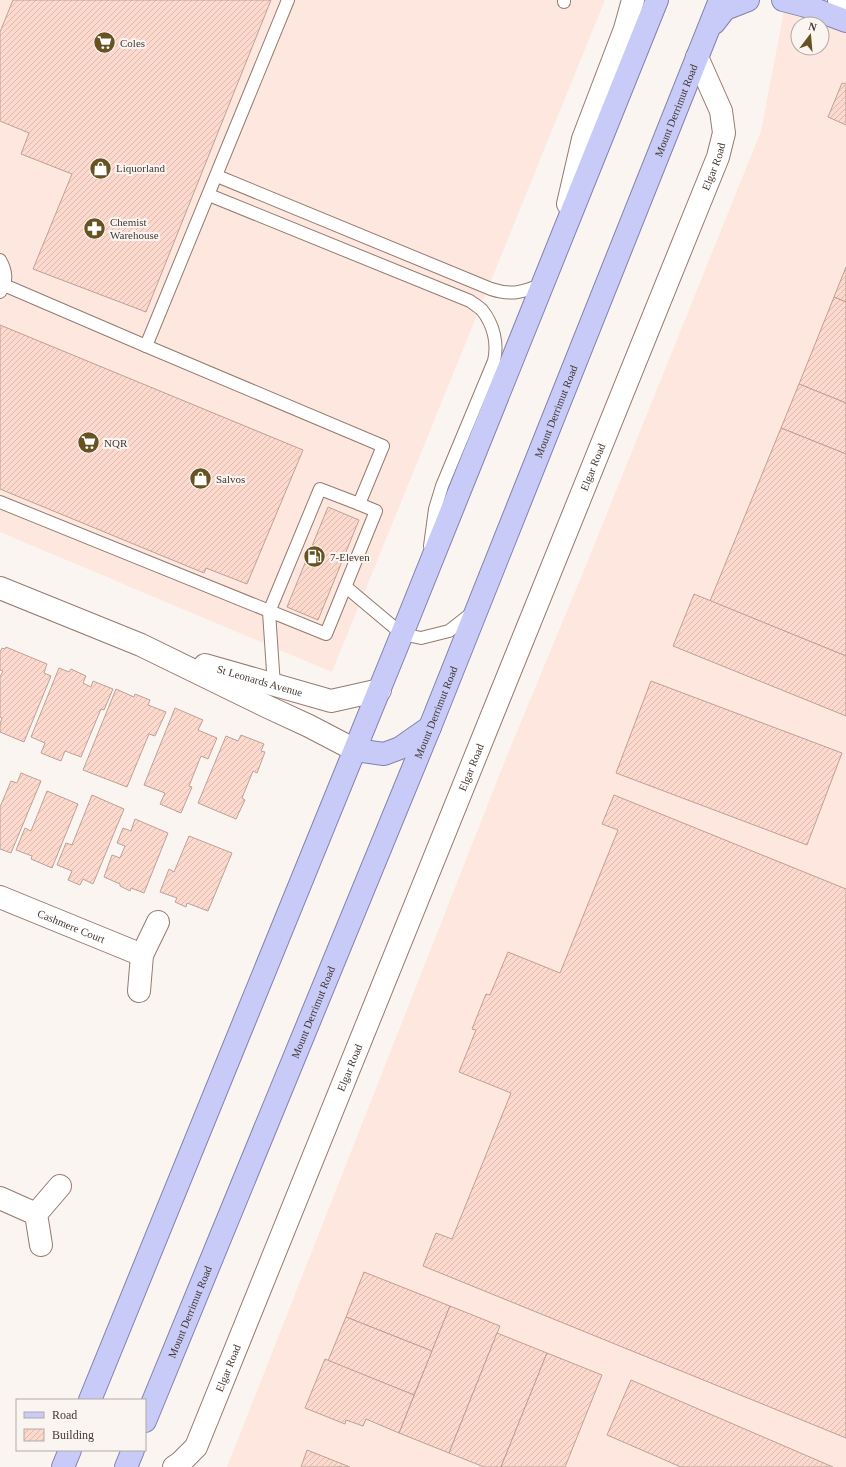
<svg xmlns="http://www.w3.org/2000/svg" width="846" height="1467" viewBox="0 0 846 1467" font-family="Georgia,serif">
<style>
.built{fill:#fee7de;fill-rule:evenodd}
.building{fill:url(#building-hatch);stroke:#bea196}
.lines{fill:none;stroke-linecap:round;stroke-linejoin:round}
.lane-casing{stroke:#957a6f;stroke-width:14}
.street-casing{stroke:#957a6f;stroke-width:24}
.secondary-casing{stroke:#957a6f;stroke-width:24}
.primary-casing{stroke:#8281af;stroke-width:24}
.lane{stroke:#fff;stroke-width:12}
.street{stroke:#fff;stroke-width:22}
.secondary{stroke:#fff;stroke-width:22}
.primary{stroke:#c8cbf7;stroke-width:22}
.labels{text-anchor:middle;dominant-baseline:central;stroke-width:4;stroke-linejoin:round;paint-order:stroke}
.poi-label{font-size:11px;fill:#443833;stroke:#fbf5f2;text-anchor:start}
.street-label{font-size:11px;fill:#443833;stroke:#fbf5f2}
</style>
<defs>
<pattern id="building-hatch" width="6" height="6" patternUnits="userSpaceOnUse"><rect width="6" height="6" fill="#fcd9cc"/><path d="M-1 1l2-2M0 6l6-6M5 7l2-2" fill="none" stroke="#d9bbb0"/></pattern>
</defs>
<rect width="100%" height="100%" fill="#fbf5f2"/>
<g class="built">
<polygon points="0,0 605,0 332,672 0,532"/>
<path d="M786,0H846V1467H227L504,763L591,553L761,131ZM798,24H822V48H798Z"/>
</g>
<g class="building">
<polygon points="13,0 271,0 146,312 33,269 72,174 21,154 29,133 0,121 0,32"/>
<polygon points="842,83 846,84 846,125 828,117"/>
<polygon points="846,267 846,302 834,297"/>
<polygon points="834,297 846,302 846,403 799,384"/>
<polygon points="0,325 303,450 247,584 206,568 204,573 0,489"/>
<polygon points="799,384 846,403 846,454 781,428"/>
<polygon points="781,428 846,454 846,656 710,601"/>
<polygon points="328,507 359,520 318,620 287,607"/>
<polygon points="694,594 846,656 846,716 673,646"/>
<polygon points="6,647 47,664 44,673 51,676 24,742 0,732 0,724 2,718 0,717 0,677 3,671 0,670 0,652 2,648 5,649"/>
<polygon points="59,668 69,672 71,669 86,676 83,683 91,687 93,681 113,689 104,710 101,709 81,757 65,751 61,761 41,753 45,743 31,737"/>
<polygon points="651,681 842,753 807,845 616,773"/>
<polygon points="116,689 134,697 135,694 150,700 148,705 166,712 155,736 149,734 127,787 83,770"/>
<polygon points="175,708 203,720 198,730 217,738 208,759 201,756 189,786 192,787 181,813 160,804 165,793 144,785"/>
<polygon points="241,735 264,744 261,751 265,752 257,773 253,771 242,798 245,800 236,819 198,803 226,736 238,741"/>
<polygon points="21,773 41,781 11,853 0,849 0,807 11,781 17,783"/>
<polygon points="47,791 78,804 52,868 31,859 32,856 16,850 25,828 31,831"/>
<polygon points="92,795 124,809 93,884 83,879 80,885 68,880 72,871 57,865 66,843 72,845"/>
<polygon points="614,795 846,889 846,1438 423,1266 436,1233 452,1239 511,1093 459,1072 476,1030 472,1029 486,994 490,995 508,952 560,973 618,830 602,824"/>
<polygon points="135,819 168,833 144,893 131,888 130,891 120,886 120,884 104,877 112,855 120,858 125,846 117,843 123,828 131,831"/>
<polygon points="189,836 232,853 208,911 187,903 186,907 175,902 177,898 160,892 169,869 174,872"/>
<polygon points="364,1272 450,1306 432,1351 346,1317"/>
<polygon points="450,1306 500,1326 449,1453 399,1433"/>
<polygon points="346,1317 432,1351 414,1395 328,1361"/>
<polygon points="497,1333 547,1353 501,1467 484,1467 449,1453"/>
<polygon points="547,1353 602,1375 565,1467 501,1467"/>
<polygon points="325,1359 414,1395 399,1433 366,1419 363,1426 346,1420 345,1424 305,1408"/>
<polygon points="631,1380 833,1467 681,1467 607,1435"/>
<polygon points="307,1450 350,1467 301,1467"/>
</g>
<g class="lines">
<defs>
<g id="lane">
<polyline points="564,2 564,0"/>
<path d="M217,176L491,289C512,296 523,292 543,284"/>
<path d="M209,195L470,301C474,304 479,307 482,310C494,325 498,344 494,361L442,486L435,509L430,546"/>
<path d="M0,260C6,270 8,282 0,292"/>
<polyline points="4,285 146,346 288,0"/>
<polyline points="0,502 326,634 376,511 359,504 383,446 146,346"/>
<polyline points="346,587 402,634 421,638 449,631 472,613"/>
<polyline points="274,686 269,612 320,489 359,504"/>
</g>
<g id="street">
<polyline points="839,0 846,3"/>
<polyline points="0,588 141,645 268,707 309,726 355,750"/>
<path id="s1" d="M205,665L331,701L380,690"/>
<path id="s2" d="M0,897L142,955"/>
<polyline points="139,991 142,955 158,922"/>
<polyline points="0,1198 36,1214"/>
<polyline points="41,1245 36,1214 60,1186"/>
<path id="s3" d="M174,1467L180,1463L196,1447L718,157L724,133L721,111L697,57"/>
</g>
<polyline id="secondary" points="568,204 583,139 625,29 633,0"/>
<g id="primary">
<polyline points="783,0 806,6 846,21"/>
<polyline points="714,23 725,9 748,0"/>
<polyline points="355,750 384,754 400,748 430,727"/>
<polyline points="90,1400 402,634 657,0"/>
<path id="s4" d="M145,1421L430,727L720,0"/>
<polyline points="63,1467 70,1450"/>
<polyline points="126,1467 133,1450"/>
</g>
</defs>
<use href="#lane" class="lane-casing"/>
<use href="#street" class="street-casing"/>
<use href="#secondary" class="secondary-casing"/>
<use href="#primary" class="primary-casing"/>
<use href="#lane" class="lane"/>
<use href="#street" class="street"/>
<use href="#secondary" class="secondary"/>
<use href="#primary" class="primary"/>
</g>
<defs>
<symbol id="supermarket-disc" viewBox="-11 -11 22 22"><circle r="9.5" fill="#675321" stroke="#fbf5f2"/><path d="M-6-5.5h2.5l.6 2H6L4.5 2H-2.5L-4.4-4H-6ZM-1.5 3.2a1.3 1.3 0 1 0 .1 0ZM3 3.2a1.3 1.3 0 1 0 .1 0Z" fill="#fff"/></symbol>
<symbol id="shop-disc" viewBox="-11 -11 22 22"><circle r="9.5" fill="#675321" stroke="#fbf5f2"/><path d="M-5-2.5h2.3a2.7 3.5 0 0 1 5.4 0H5L5.5 6h-11ZM-1.5-2.5h3a1.5 2.3 0 0 0-3 0Z" fill="#fff"/></symbol>
<symbol id="pharmacy-disc" viewBox="-11 -11 22 22"><circle r="9.5" fill="#675321" stroke="#fbf5f2"/><path d="M-2-6h4v4h4v4h-4v4h-4v-4h-4v-4h4Z" fill="#fff"/></symbol>
<symbol id="fuel-disc" viewBox="-11 -11 22 22"><circle r="9.5" fill="#675321" stroke="#fbf5f2"/><path d="M-5.5-6h7V0h2V4h1.3V-2.5L3-4.5l.8-.8L6-3V5H2.5V1h-1V6h-7ZM-4.2-4.7v3.2H.2V-4.7Z" fill="#fff"/></symbol>
</defs>
<g fill-rule="evenodd">
<use href="#supermarket-disc" x="92" y="30" width="25" height="25"/>
<use href="#shop-disc" x="88" y="156" width="25" height="25"/>
<use href="#pharmacy-disc" x="82" y="216" width="25" height="25"/>
<use href="#supermarket-disc" x="76" y="430" width="25" height="25"/>
<use href="#shop-disc" x="188" y="466" width="25" height="25"/>
<use href="#fuel-disc" x="302" y="544" width="25" height="25"/>
</g>
<g class="labels">
<g class="poi-label">
<text x="120" y="43">Coles</text>
<text x="116" y="168">Liquorland</text>
<text x="110" y="222">Chemist<tspan x="110" dy="13">Warehouse</tspan></text>
<text x="104" y="443">NQR</text>
<text x="216" y="479">Salvos</text>
<text x="330" y="557">7-Eleven</text>
</g>
<g class="street-label">
<text stroke="none"><textPath href="#s4" startOffset="1414">Mount Derrimut Road</textPath></text>
<text stroke="none"><textPath href="#s3" startOffset="1411">Elgar Road</textPath></text>
<text stroke="none"><textPath href="#s4" startOffset="1090">Mount Derrimut Road</textPath></text>
<text stroke="none"><textPath href="#s3" startOffset="1087">Elgar Road</textPath></text>
<text stroke="none"><textPath href="#s1" startOffset="57">St Leonards Avenue</textPath></text>
<text stroke="none"><textPath href="#s4" startOffset="766">Mount Derrimut Road</textPath></text>
<text stroke="none"><textPath href="#s3" startOffset="763">Elgar Road</textPath></text>
<text stroke="none"><textPath href="#s2" startOffset="77">Cashmere Court</textPath></text>
<text stroke="none"><textPath href="#s4" startOffset="442">Mount Derrimut Road</textPath></text>
<text stroke="none"><textPath href="#s3" startOffset="439">Elgar Road</textPath></text>
<text stroke="none"><textPath href="#s4" startOffset="118">Mount Derrimut Road</textPath></text>
<text stroke="none"><textPath href="#s3" startOffset="115">Elgar Road</textPath></text>
</g>
</g>
<rect x="16" y="1399" width="130" height="52" fill="#fbf5f2" stroke="#b2a9a6"/>
<rect x="24" y="1412" width="20" height="6" fill="#c8cbf7" stroke="#b2a9a6"/>
<text x="52" y="1419" font-size="12" fill="#443833">Road</text>
<rect x="24" y="1429" width="20" height="12" fill="url(#building-hatch)" stroke="#b2a9a6"/>
<text x="52" y="1439" font-size="12" fill="#443833">Building</text>
<g transform="translate(810 36) rotate(16)"><circle r="19" fill="#fbf5f2" stroke="#b2a9a6"/>
<path d="M0-3L7 15L0 10L-7 15Z" fill="#675321"/>
<text y="-6" font-size="11" font-weight="bold" text-anchor="middle" fill="#443833">N</text>
</g>
</svg>
